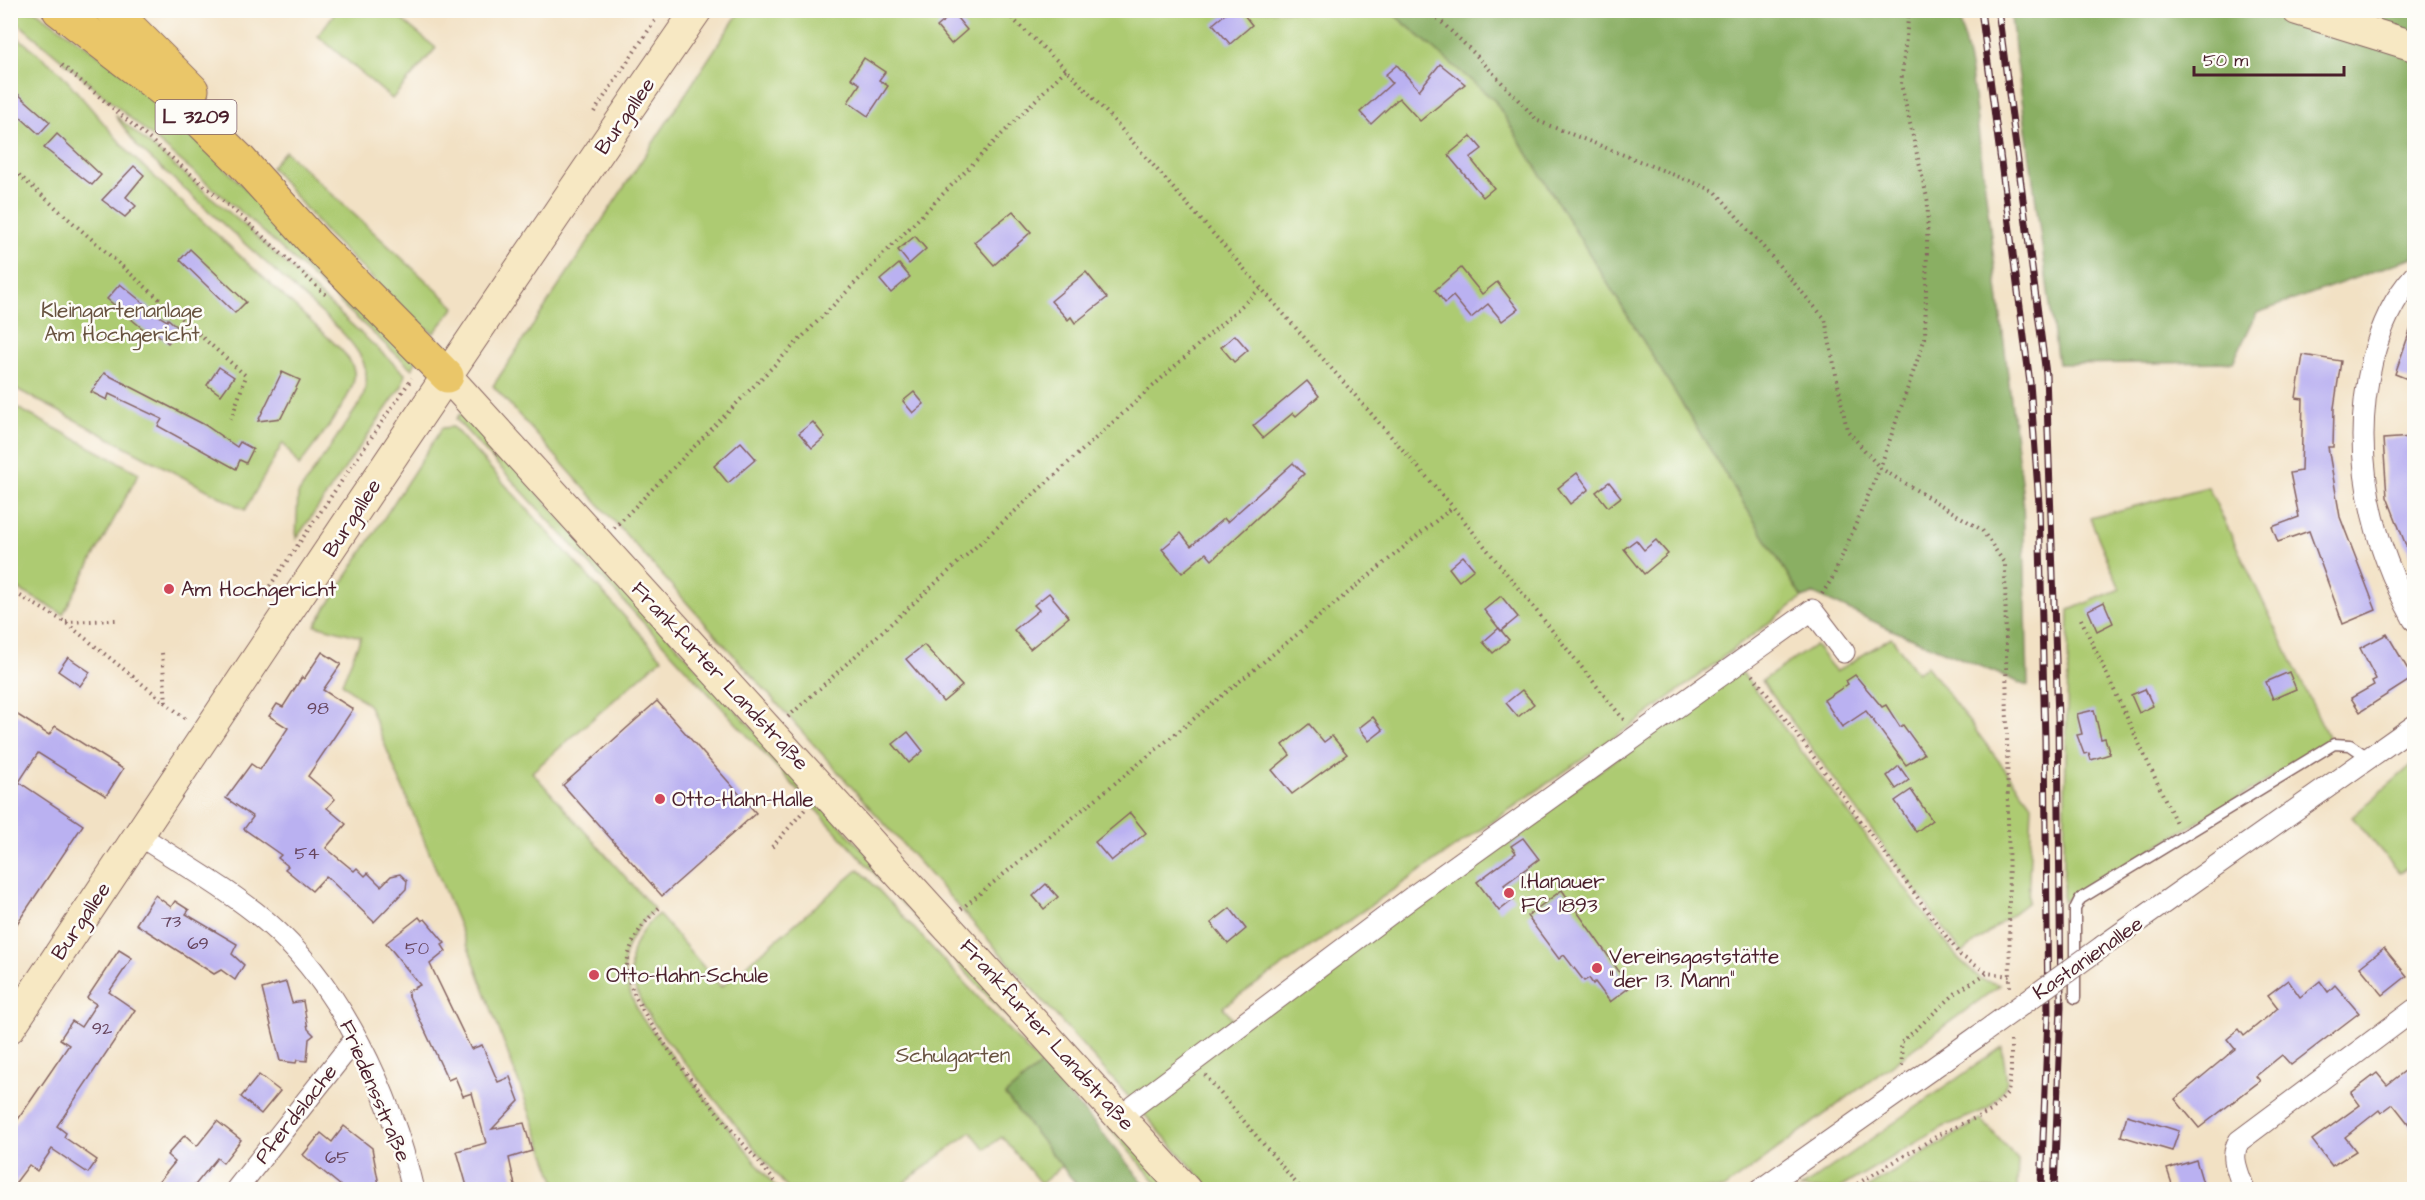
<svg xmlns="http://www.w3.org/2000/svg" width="2425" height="1200" viewBox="0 0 2425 1200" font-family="'Architects Daughter',sans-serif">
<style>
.green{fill:#adcb72;stroke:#7c754e;stroke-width:1.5}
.forest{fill:#8aaf64;stroke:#6a6748;stroke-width:1.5}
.building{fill:#bab1f1}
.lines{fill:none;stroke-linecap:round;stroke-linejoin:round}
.lane-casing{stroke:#856361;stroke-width:13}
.street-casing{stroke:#856361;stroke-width:23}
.secondary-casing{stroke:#856361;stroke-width:32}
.highway-casing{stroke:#856361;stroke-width:35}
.path{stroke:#856361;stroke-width:4;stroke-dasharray:1.5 4.5;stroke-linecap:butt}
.lane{stroke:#fff;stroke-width:10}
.street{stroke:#fff;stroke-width:21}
.secondary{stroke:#f7e8c3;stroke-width:30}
.highway{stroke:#eac669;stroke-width:33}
.rail-casing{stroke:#4a1f2b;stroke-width:7}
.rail{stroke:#fdfcf7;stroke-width:4.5;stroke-dasharray:14;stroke-linecap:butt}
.street-bridge-casing{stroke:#856361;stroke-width:23;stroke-linecap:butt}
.street-bridge{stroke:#fff;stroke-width:21}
.poi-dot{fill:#d1495b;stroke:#fdfcf7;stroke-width:2}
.labels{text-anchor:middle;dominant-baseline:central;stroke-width:5;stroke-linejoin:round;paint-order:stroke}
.number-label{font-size:18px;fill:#66445c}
.shield{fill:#fdfcf7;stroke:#806168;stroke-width:1.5}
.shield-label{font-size:20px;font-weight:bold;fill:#4a1f2b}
.street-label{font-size:21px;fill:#4a1f2b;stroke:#fdfcf7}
.park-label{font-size:21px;fill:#685340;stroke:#fdfcf7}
.poi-label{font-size:21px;fill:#4a1f2b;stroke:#fdfcf7;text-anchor:start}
</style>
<rect width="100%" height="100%" fill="#fdfcf7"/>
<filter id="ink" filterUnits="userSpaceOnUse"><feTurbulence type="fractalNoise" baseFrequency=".0167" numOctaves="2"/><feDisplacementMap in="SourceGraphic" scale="12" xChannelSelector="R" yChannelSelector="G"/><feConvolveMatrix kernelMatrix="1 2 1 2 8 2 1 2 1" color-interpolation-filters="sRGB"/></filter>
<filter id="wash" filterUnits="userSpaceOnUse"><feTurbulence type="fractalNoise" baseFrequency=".008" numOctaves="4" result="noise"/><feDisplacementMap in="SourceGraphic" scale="24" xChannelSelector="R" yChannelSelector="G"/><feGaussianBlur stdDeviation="1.35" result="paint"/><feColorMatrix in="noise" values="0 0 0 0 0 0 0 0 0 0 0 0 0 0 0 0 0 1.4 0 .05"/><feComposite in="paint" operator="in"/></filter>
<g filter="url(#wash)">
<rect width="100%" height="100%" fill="#f2e1c4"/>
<g class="green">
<polygon points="10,11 36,11 143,86 417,360 412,369 247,217 11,17"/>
<polygon points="336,11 391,11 436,48 392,99 318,36"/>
<polygon points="740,11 1390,11 1495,101 1802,598 1638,721 1223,1007 1237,1026 1741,671 1957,957 1981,979 2000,985 1723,1189 1211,1189 493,386"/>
<path d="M10,31L59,71L131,155L332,341C340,349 351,358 354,371C359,393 312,447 299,466L283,443L245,510L11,386Z"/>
<path d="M115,115L244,225L405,374L402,386L296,539L298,494L360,403C376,371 360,351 338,328L137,146Z"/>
<polygon points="285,151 455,307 434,333 420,325 326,233 271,167"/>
<polygon points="10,404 139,473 63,614 11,585"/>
<polygon points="460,414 473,422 1172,1189 1162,1189 1105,1123 460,424 456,419"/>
<path d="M453,427L662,658L532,772L654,909C616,948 617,971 642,1018L777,1189H558L474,962L369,706L342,683L361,637L315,625L442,428Z"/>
<polygon points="2208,487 2331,743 2063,902 2069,610 2120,589 2090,518"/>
<polygon points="1891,637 1917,673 1927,666 2032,805 2028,902 1962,953 1762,681 1815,645 1836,672"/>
<polygon points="2414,763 2414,862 2400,873 2352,817"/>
<path d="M859,869L1041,1065L1005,1095L1062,1166L1041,1184L1002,1137L985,1149L971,1132L896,1189H788L659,1031C631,990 613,954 658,914L721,987Z"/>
<polygon points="2002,1047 2007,1082 1998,1098 1987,1109 1941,1128 1838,1189 1800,1189"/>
<polygon points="1981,1119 2018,1160 2017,1189 1865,1189"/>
</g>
<g class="forest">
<polygon points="1390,11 1958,11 1971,72 2023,498 2028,686 1892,630 1814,594 1802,598 1495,101"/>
<polygon points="2010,11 2414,11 2414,257 2257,313 2233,362 2058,364"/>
<polygon points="1041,1065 1095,1124 1148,1189 1080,1189 1005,1095"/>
</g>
<g id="blocks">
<g class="building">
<polygon points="1230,10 1240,10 1252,25 1230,44 1213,24"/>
<polygon points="953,13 967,30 951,44 937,27"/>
<polygon points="864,58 885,72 879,80 888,86 868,116 848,102 860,84 851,78"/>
<polygon points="1440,64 1465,84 1420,121 1399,98 1371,124 1360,112 1392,83 1385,75 1397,65 1419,90"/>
<polygon points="10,87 50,122 39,134 10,108"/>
<polygon points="57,134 101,175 92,185 44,148"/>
<polygon points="1471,136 1482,149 1470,158 1494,188 1483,197 1448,155"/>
<polygon points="134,166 144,175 126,197 136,206 125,217 102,200"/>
<polygon points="1013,211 1031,232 994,265 974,242"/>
<polygon points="915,236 926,249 909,264 898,250"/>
<polygon points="190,249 246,302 235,313 180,260"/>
<polygon points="899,264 910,277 891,293 880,280"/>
<polygon points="1461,268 1482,294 1497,282 1518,309 1502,321 1488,304 1471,318 1453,296 1445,303 1435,290"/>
<polygon points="1086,272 1107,298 1075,323 1071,317 1068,320 1051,301"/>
<polygon points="120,284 162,318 167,321 168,319 180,329 168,343 157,334 154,338 107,299"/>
<polygon points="2412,325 2415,326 2415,382 2395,374"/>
<polygon points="1235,335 1248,350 1234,362 1221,347"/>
<polygon points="2303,355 2341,361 2334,408 2333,447 2328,447 2340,517 2376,610 2343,624 2309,531 2278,542 2272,527 2299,517 2290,473 2301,471 2303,399 2296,398"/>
<polygon points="219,367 234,377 221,395 207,385"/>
<polygon points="282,372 300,380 281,418 258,421"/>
<polygon points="104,373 205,425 237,447 240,442 253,449 246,463 240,460 236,469 158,426 162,419 109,394 107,400 91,392"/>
<polygon points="1307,381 1319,396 1296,416 1293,413 1263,438 1253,426"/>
<polygon points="914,392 924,404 913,413 903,401"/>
<polygon points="813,422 825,437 812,448 799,433"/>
<polygon points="2412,437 2415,469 2414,566 2387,497 2383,439"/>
<polygon points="741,442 756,459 728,483 714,466"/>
<polygon points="1293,463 1304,474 1212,560 1206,553 1182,573 1162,549 1181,533 1191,546 1224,518 1227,522"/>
<polygon points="1577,473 1589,489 1570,504 1558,488"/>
<polygon points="1609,482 1621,497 1608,507 1596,492"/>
<polygon points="1636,540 1644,550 1656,540 1668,554 1644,574 1624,549"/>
<polygon points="1463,556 1474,569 1459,581 1449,568"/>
<polygon points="1049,593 1069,617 1030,649 1014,630 1039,610 1034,605"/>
<polygon points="1501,596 1518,617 1501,631 1484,610"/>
<polygon points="2104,602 2113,623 2097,631 2088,610"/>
<polygon points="1499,628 1509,640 1493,653 1483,642"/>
<polygon points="2387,634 2413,678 2360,712 2351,698 2374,685 2372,681 2376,679 2360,648"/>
<polygon points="924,645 962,686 943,702 906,659"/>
<polygon points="322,652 341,664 323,690 353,709 308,776 335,799 327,808 346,824 326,848 354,871 357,868 365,876 368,873 381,886 391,876 400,874 407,881 406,889 374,922 326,876 312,891 285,869 288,866 278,858 281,855 244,829 253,817 226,798 251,764 260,770 288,728 269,716 277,704 283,707 302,677 304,679"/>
<polygon points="68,657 90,672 80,686 58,671"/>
<polygon points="2289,672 2296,689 2273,699 2266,682"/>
<polygon points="1855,675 1882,707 1886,705 1900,727 1903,725 1924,754 1906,765 1866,711 1842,727 1824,700 1848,684 1846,681"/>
<polygon points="2145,689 2153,706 2139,713 2131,695"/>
<polygon points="1522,690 1534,704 1518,717 1506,703"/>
<polygon points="657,701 756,813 662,896 563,785"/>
<polygon points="10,710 49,735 55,726 123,769 106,796 38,753 19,782 83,825 10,934"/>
<polygon points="2094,710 2101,739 2105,738 2110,754 2091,760 2089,753 2084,754 2077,735 2082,734 2077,714"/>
<polygon points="1373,717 1383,730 1369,741 1359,728"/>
<polygon points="1309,724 1324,742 1332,736 1347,754 1292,794 1272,770 1290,755 1283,745"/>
<polygon points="908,732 923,751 909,763 893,744"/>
<polygon points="1899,766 1909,780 1896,789 1887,776"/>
<polygon points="1911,790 1932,820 1916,832 1895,801"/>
<polygon points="1130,813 1146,833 1111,861 1095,842"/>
<polygon points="1523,838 1539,859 1504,885 1514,899 1499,911 1477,882 1516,853 1511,846"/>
<polygon points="1046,884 1058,897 1044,909 1033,896"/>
<polygon points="1562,890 1630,987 1610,1002 1595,982 1593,984 1589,978 1584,981 1564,955 1559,959 1527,916"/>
<polygon points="155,895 171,907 175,901 189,910 186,914 237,944 232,954 244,965 235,980 221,970 214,974 136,924"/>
<polygon points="1230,908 1246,929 1228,944 1211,923"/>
<polygon points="419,917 422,921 425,919 445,943 442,945 446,951 430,964 471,1049 482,1045 498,1082 510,1077 519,1101 492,1129 524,1123 532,1151 509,1158 516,1190 468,1190 457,1151 486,1143 472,1093 463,1096 455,1077 448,1080 407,992 420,985 386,943"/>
<polygon points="2384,948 2407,976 2383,995 2360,967"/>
<polygon points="119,950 132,958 109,992 135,1010 57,1126 66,1133 64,1137 97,1160 88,1173 52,1149 37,1171 29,1165 10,1190 10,1131 69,1045 60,1039 72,1021 81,1027 96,1004 87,998"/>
<polygon points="2288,980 2300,997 2320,981 2328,992 2335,985 2359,1013 2291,1065 2282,1055 2256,1076 2260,1081 2199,1128 2175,1099 2235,1049 2227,1039 2239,1029 2244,1036 2278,1008 2268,995"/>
<polygon points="286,982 292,1003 303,1001 308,1029 314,1035 309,1039 307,1061 297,1060 296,1063 280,1061 262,989"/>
<polygon points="2415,1063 2415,1132 2393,1104 2381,1113 2379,1110 2345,1137 2356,1151 2332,1166 2312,1140 2360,1105 2351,1093 2377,1073 2387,1085"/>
<polygon points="259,1075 280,1091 261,1114 241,1097"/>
<polygon points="2127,1115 2179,1131 2172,1151 2121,1136"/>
<polygon points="217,1121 241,1140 223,1163 217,1158 191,1190 152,1190 175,1162 167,1155 185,1135 197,1146"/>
<polygon points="344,1126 372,1148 380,1190 346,1190 303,1155 321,1133 332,1142"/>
<polygon points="2196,1160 2205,1190 2174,1190 2167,1169"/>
</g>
</g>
</g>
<g filter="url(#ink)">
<use href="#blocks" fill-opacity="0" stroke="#856361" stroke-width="1.5"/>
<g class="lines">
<defs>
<polyline id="lane" points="2075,998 2075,909 2080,899 2334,744 2350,745 2369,758"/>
<g id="street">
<path d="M2414,276C2392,300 2380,329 2372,361C2350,452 2370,539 2414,620"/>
<path d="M139,835C181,863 228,889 267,922C342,987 391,1094 413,1190"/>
<polyline points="2103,946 2414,726"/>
<polyline points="1121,1116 1411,898 1812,610 1844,652"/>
<polyline points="236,1190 356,1038"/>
<polyline points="1760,1190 1977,1037"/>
<path d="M2244,1190C2239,1173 2229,1157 2239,1141L2414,1010"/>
</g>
<g id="secondary">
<polyline points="2297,10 2414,46"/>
<polyline points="447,376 1186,1190"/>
<path d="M10,1028C237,687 464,347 697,10"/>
</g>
<g id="highway">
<polyline points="59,10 190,111 240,160 315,243 447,376"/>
<polyline points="112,10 192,90"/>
</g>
</defs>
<use href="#lane" class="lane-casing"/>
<use href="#street" class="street-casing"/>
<use href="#secondary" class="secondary-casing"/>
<use href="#highway" class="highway-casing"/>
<g class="path">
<polyline points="1003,10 1066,69 1109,115 1453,507 1624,720"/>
<polyline points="1429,10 1475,54 1538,121 1715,191 1825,319 1847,430 1880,468 1982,530 2005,564 2010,988"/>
<polyline points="62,65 245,220 326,295"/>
<polyline points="594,112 662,10"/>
<polyline points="10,167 246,376 231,419"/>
<polyline points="614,528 1066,69"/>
<polyline points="10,590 65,622 187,720"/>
<polyline points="1822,594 1833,577 1880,468 1925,338 1928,202 1901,84 1909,10"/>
<polyline points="263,596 412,378"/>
<polyline points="2081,619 2177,825"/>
<polyline points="66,622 116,620"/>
<polyline points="162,653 166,702"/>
<polyline points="1753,675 1960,955 1987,973 2010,976"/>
<polyline points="788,717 1260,289"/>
<polyline points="772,847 807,807"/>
<path d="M659,908C642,924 629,941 627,966C623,1010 750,1150 782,1190"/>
<polyline points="961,909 1453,507"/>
<polyline points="1902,1066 1901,1043 1957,992 1987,973"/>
<polyline points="1205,1075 1302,1190"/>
<polyline points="1847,1190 1944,1132 1991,1111 2008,1093 2011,1071 2011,1037"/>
</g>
<use href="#lane" class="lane"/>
<use href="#street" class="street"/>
<use href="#secondary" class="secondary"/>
<use href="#highway" class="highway"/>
<defs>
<g id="rail">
<polyline points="1981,10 2030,383 2039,504 2045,740 2048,1015 2041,1190"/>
<polyline points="1998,10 2046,374 2058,718 2061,1006 2054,1190"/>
</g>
</defs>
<use href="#rail" class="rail-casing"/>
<use href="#rail" class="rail"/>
<defs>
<polyline id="street-bridge" points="1977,1037 2103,946"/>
</defs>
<use href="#street-bridge" class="street-bridge-casing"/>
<use href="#street-bridge" class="street-bridge"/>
</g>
</g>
<g class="poi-dot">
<circle cx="169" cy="589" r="6"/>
<circle cx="660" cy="799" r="6"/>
<circle cx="1509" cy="893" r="6"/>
<circle cx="1597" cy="968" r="6"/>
<circle cx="594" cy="975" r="6"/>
</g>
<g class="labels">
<g class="number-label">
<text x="318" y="708">98</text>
<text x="307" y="853">54</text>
<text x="171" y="921">73</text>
<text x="198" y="943">69</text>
<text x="417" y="948">50</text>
<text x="102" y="1028">92</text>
<text x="337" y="1157">65</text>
</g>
<rect class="shield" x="155.5" y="100" width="81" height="34" rx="4.5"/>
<g class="shield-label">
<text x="196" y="117">L 3209</text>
</g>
<g class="street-label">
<text transform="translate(625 116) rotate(-55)">Burgallee</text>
<text transform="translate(352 518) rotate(-57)">Burgallee</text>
<text transform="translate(720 676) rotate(47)">Frankfurter Landstraße</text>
<text transform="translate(81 921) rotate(-56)">Burgallee</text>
<text transform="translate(2088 958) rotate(-35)">Kastanienallee</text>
<text transform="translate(1047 1035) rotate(48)">Frankfurter Landstraße</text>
<text transform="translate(375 1091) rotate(67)">Friedensstraße</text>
<text transform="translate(296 1114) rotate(-52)">Pferdslache</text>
</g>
<g class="park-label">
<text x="122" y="310">Kleingartenanlage<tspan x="122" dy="24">Am Hochgericht</tspan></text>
<text x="953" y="1055">Schulgarten</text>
</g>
<g class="poi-label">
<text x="181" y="589">Am Hochgericht</text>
<text x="672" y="799">Otto-Hahn-Halle</text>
<text x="1521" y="881">1.Hanauer<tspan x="1521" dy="24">FC 1893</tspan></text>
<text x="1609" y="956">Vereinsgaststätte<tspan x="1609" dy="24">"der 13. Mann"</tspan></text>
<text x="606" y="975">Otto-Hahn-Schule</text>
</g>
</g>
<rect width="2425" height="1200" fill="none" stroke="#fdfcf7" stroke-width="36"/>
<path d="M2194 66v9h150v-9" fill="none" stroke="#4a1f2b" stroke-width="3"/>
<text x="2203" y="66" font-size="18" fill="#4a1f2b" stroke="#fdfcf7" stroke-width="4.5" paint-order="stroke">50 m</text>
</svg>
